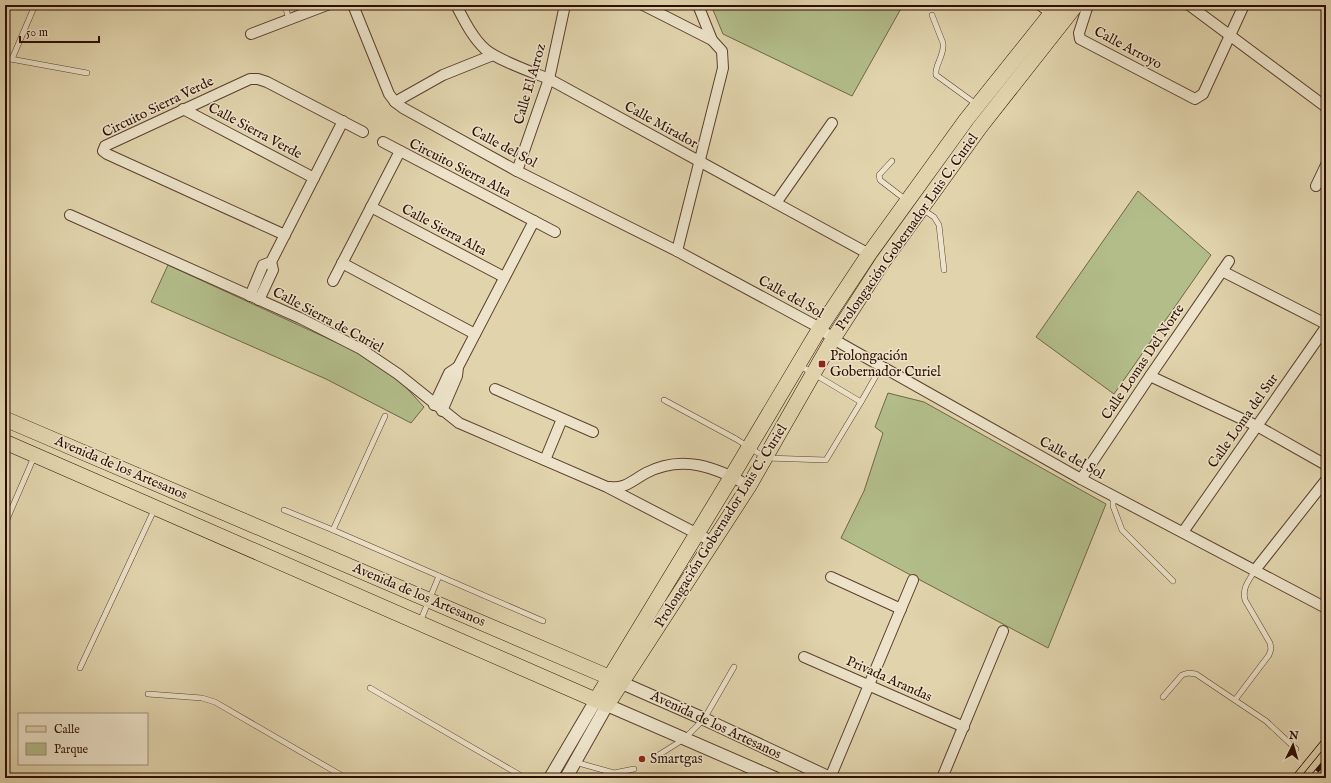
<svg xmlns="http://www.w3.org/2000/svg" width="1331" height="783" viewBox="0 0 1331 783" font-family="'IM FELL English',serif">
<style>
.green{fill:#b2bd8a;stroke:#706646}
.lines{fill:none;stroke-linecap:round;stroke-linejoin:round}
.service-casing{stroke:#5c402d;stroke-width:6}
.minor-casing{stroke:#5c402d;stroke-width:12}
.tertiary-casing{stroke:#5c402d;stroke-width:14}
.primary-casing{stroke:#2f0e02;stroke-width:16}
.service{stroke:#ece3ca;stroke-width:5}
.minor{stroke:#ece3ca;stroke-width:10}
.tertiary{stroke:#ece3ca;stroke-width:12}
.primary{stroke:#e1d4ad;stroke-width:15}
.tram{stroke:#2f0e02;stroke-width:1}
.rail-casing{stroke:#2f0e02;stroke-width:4.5}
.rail{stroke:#ece3ca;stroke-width:3;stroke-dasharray:9;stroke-linecap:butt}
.poi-dot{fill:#8f2418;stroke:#ece3ca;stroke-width:1.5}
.labels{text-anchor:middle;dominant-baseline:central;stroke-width:3;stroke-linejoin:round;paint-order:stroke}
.street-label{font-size:14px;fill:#2f0e02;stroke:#ece3ca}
.poi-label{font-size:14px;fill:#2f0e02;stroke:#ece3ca;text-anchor:start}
</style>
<rect width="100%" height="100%" fill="#e1d4ad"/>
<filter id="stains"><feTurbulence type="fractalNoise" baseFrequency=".005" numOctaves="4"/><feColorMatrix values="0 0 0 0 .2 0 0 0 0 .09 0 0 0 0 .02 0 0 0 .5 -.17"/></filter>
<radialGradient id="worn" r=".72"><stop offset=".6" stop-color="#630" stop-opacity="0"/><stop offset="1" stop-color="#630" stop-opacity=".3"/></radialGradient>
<g class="green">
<polygon points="711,5 903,5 852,96 723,34"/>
<polygon points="1138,191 1211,255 1114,394 1036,337"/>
<polygon points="168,265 355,351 402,383 424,407 411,423 326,379 151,302"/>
<polygon points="888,393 924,402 1106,504 1048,648 841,538 864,491 883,433 875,427"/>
</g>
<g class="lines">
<defs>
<g id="service">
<polyline points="285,5 289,20"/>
<path d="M932,15L943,43C945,55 934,66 936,75L976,104"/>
<polyline points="5,58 87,73"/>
<polyline points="12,59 35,5"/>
<polyline points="892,161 879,175 880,180 906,200"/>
<polyline points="922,209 934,217 939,225 944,270"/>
<polyline points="664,400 736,439 766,458 826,460 861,402 799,365"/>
<polyline points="861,402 881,367"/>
<polyline points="385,416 333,530 439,576 420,622"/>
<polyline points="1113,496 1113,506 1122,530 1173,581"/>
<polyline points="284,510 333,530"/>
<polyline points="5,524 34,457"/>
<polyline points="439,576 543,621"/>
<polyline points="80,668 155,508"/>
<polyline points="370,688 525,778"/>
<polyline points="148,694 202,698 215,702 346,778"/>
<polyline points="1163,697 1182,675 1188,673 1196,674 1266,721 1296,749"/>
<path d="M1235,700L1269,655L1271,649L1270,643L1245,600C1242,587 1249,581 1255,570"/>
<polyline points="657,756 684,739 704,719 734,667"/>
<polyline points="575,762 614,773 634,769"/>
</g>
<g id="minor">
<polyline points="353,5 389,94 395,102 403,108 517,171 677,251 820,328 833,339 1081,479 1326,608"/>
<path d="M456,5C464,20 472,37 485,49C497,60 532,72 549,79L869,254"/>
<polyline points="643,5 712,40"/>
<polyline points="1040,5 1051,13"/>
<polyline points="1088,5 1079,33 1080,39 1195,99 1203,94 1244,5"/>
<polyline points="1189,5 1326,107"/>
<polyline points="251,34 327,5"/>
<polyline points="395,102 443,75 493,55"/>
<polyline points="183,109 314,178"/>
<polyline points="383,142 555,232"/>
<polyline points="517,171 549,79 565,5"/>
<polyline points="1316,186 1326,165"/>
<polyline points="776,203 832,123"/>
<polyline points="371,207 504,277"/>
<polyline points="70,215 300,318 361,349 398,374 459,423 607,487 713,542"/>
<polyline points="285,235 107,154 103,151 105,146 250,79 258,79 267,82 363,132"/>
<polyline points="677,251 723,68 722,51 712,40 698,5"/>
<polyline points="342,263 475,334"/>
<polyline points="1222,271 1326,324"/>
<polyline points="333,281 400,151"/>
<polyline points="250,296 263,265 271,262 343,121"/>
<polyline points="259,300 273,270 271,262"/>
<polyline points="1150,376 1257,426 1326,465"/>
<polyline points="495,389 593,432"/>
<polyline points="434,405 449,373 458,367"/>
<polyline points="442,411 457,376 458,367 534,221"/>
<polyline points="545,460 562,419"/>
<polyline points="1081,479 1150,376 1229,261"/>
<path d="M610,487C625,489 633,480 646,473C682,454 716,467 749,486"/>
<polyline points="1183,532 1326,327"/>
<polyline points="1255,570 1326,480"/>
<polyline points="831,577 901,609"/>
<polyline points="804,657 964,727"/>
<polyline points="830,778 913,580"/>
<polyline points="942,778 1003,631"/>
</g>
<g id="tertiary">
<polyline points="622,683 704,719 830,778"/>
<polyline points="550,778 596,700"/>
<polyline points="566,778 607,705 775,778"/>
</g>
<g id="primary">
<polyline points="5,419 618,681"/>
<polyline points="5,442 607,705 749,486 833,339 882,263 980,127 1076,5"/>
<polyline points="596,700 732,476 820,328 869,254 966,120 1058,5"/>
</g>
</defs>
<use href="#service" class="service-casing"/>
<use href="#minor" class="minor-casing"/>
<use href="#tertiary" class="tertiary-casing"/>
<use href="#primary" class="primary-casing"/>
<use href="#service" class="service"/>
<use href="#minor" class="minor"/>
<use href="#tertiary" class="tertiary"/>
<use href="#primary" class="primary"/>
<g class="tram">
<polyline points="1291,778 1326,735"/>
<polyline points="1300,778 1326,746"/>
</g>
<defs>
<polyline id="rail" points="1311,778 1326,760"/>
</defs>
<use href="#rail" class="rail-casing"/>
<use href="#rail" class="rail"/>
</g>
<g class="poi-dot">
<rect x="818" y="360" width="8" height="8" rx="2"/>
<circle cx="642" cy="759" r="4"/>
</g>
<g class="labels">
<g class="street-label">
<text transform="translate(1128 48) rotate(28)">Calle Arroyo</text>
<text transform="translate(530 84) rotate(-74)">Calle El Arroz</text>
<text transform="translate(158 107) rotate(-26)">Circuito Sierra Verde</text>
<text transform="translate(661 125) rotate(29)">Calle Mirador</text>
<text transform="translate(255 131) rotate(28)">Calle Sierra Verde</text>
<text transform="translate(504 147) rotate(28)">Calle del Sol</text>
<text transform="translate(460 168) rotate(27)">Circuito Sierra Alta</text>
<text transform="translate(444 230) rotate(28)">Calle Sierra Alta</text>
<text transform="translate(907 232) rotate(-55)">Prolongación Gobernador Luis C. Curiel</text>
<text transform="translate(791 297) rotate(29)">Calle del Sol</text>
<text transform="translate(328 320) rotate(28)">Calle Sierra de Curiel</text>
<text transform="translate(1143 362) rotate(-56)">Calle Lomas Del Norte</text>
<text transform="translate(1243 421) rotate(-55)">Calle Loma del Sur</text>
<text transform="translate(1072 458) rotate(29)">Calle del Sol</text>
<text transform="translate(121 468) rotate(23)">Avenida de los Artesanos</text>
<text transform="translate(721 526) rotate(-58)">Prolongación Gobernador Luis C. Curiel</text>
<text transform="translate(419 595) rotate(23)">Avenida de los Artesanos</text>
<text transform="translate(889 679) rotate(24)">Privada Arandas</text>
<text transform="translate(716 725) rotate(25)">Avenida de los Artesanos</text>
</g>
<g class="poi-label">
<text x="830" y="356">Prolongación<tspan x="830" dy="16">Gobernador Curiel</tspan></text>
<text x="650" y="759">Smartgas</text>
</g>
</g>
<rect width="1331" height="783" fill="none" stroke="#e1d4ad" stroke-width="20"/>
<rect x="6" y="6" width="1319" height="771" fill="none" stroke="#2f0e02" stroke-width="2"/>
<rect x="10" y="10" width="1311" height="763" fill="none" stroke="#2f0e02"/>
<rect x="18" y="713" width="130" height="52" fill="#ece3ca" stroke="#a08e7a"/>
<rect x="26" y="726" width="20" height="6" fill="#e1d4ad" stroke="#a08e7a"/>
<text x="54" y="733" font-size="12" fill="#2f0e02">Calle</text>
<rect x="26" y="743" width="20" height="12" fill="#b2bd8a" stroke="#a08e7a"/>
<text x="54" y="753" font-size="12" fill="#2f0e02">Parque</text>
<g transform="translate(1293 745) rotate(5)" stroke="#ece3ca" stroke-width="3" paint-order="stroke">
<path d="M0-3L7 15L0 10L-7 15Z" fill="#2f0e02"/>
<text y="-6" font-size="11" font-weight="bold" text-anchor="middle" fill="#2f0e02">N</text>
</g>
<path d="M20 36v6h79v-6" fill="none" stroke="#2f0e02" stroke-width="2"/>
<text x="26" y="36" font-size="12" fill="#2f0e02" stroke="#ece3ca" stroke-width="3" paint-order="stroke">50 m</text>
<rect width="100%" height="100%" filter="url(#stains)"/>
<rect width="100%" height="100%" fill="url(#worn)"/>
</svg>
